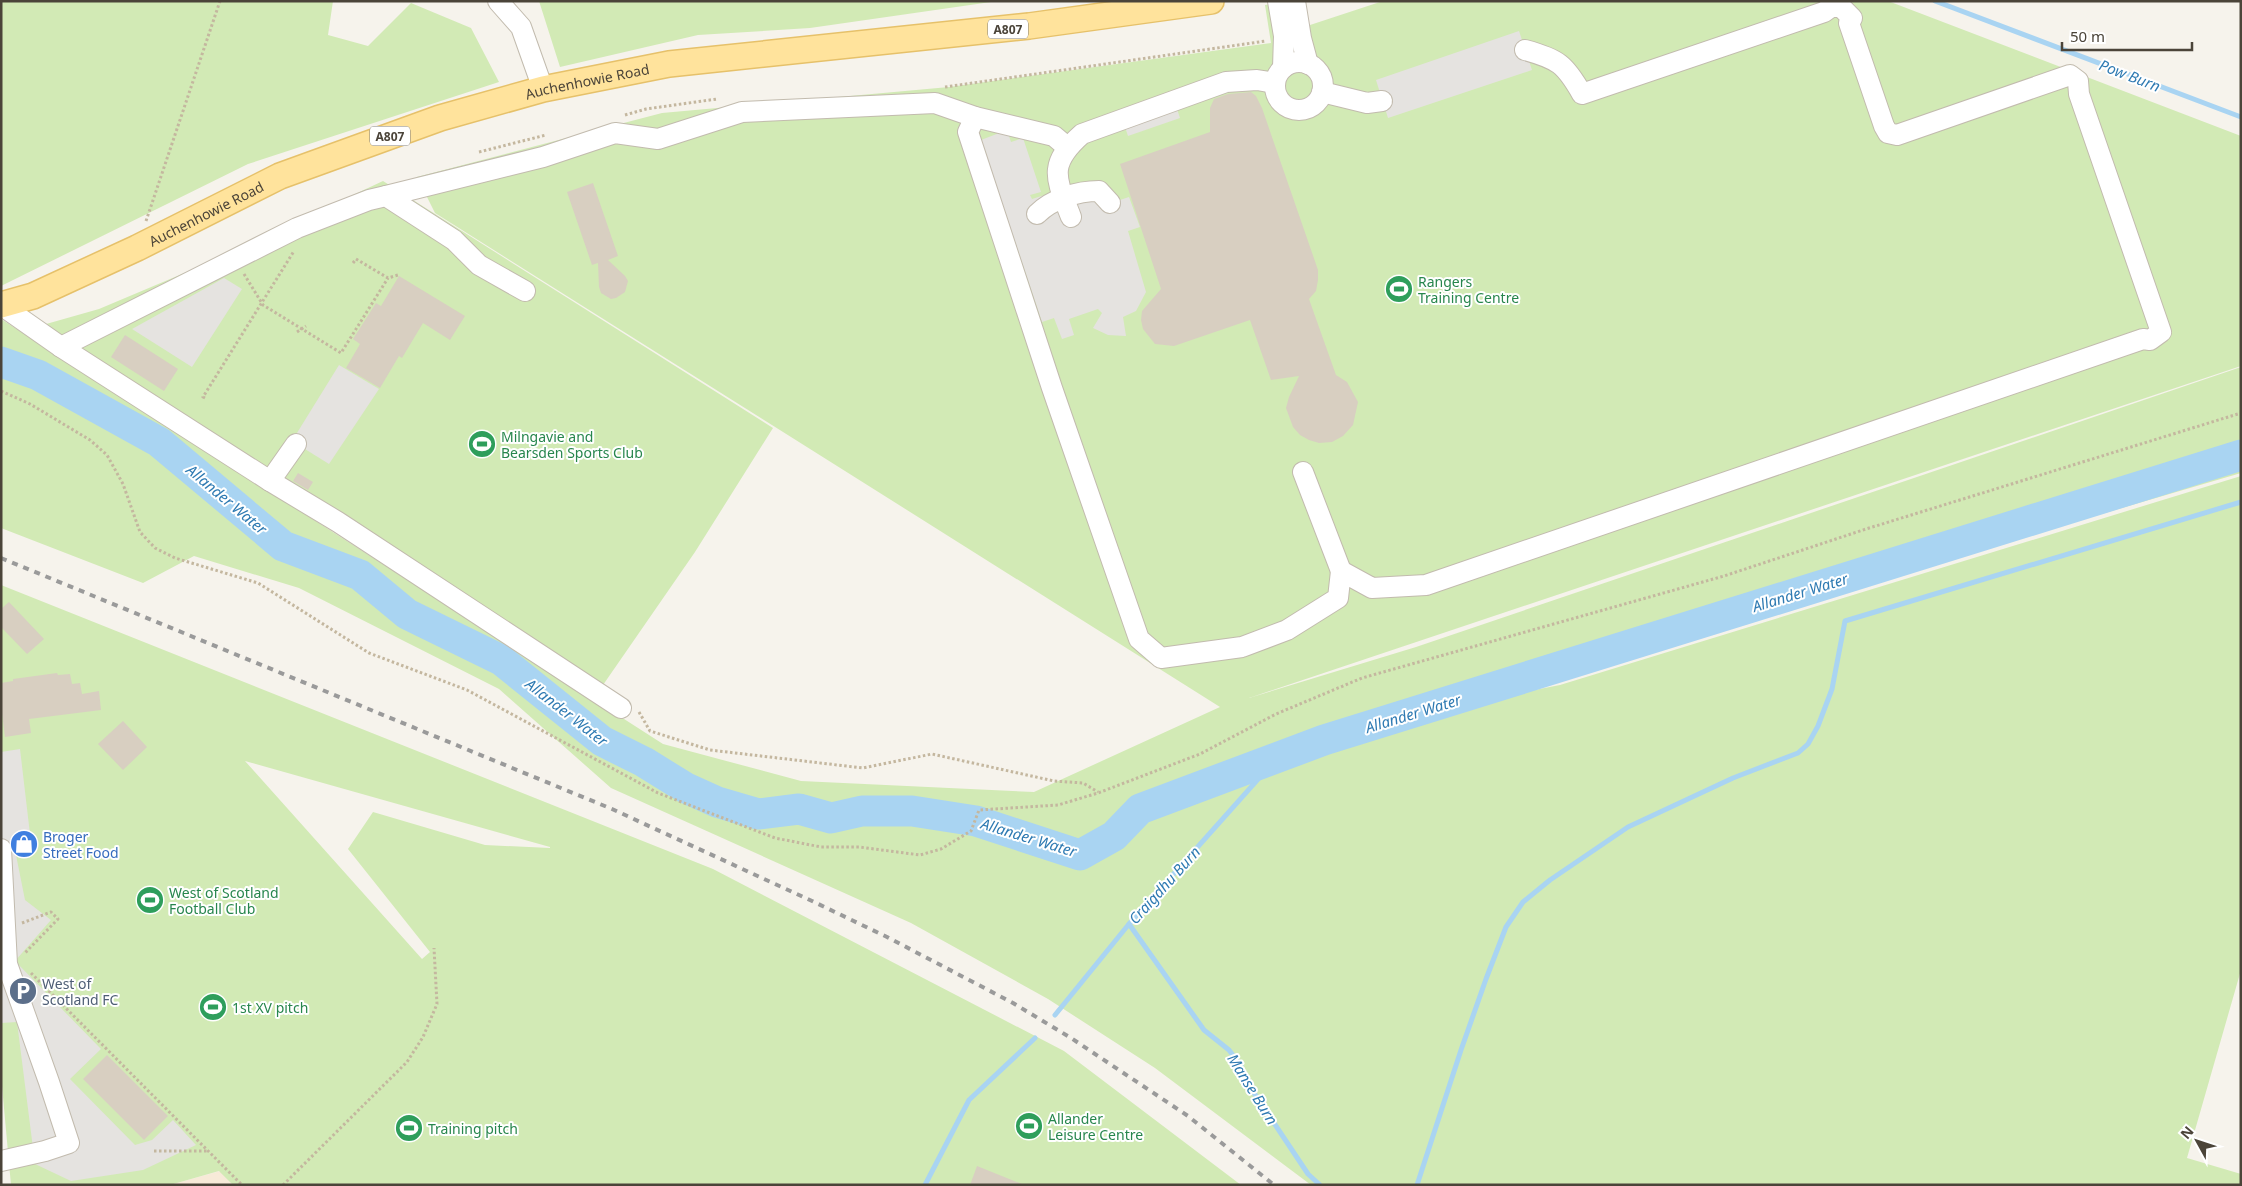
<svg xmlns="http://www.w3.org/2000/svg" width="2242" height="1186" viewBox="0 0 2242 1186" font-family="'Noto Sans',sans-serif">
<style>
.commercial{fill:#f7ead8}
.green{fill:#d2eab5;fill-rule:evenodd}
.parking{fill:#e5e3e0}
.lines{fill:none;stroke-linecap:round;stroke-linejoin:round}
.stream{stroke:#a9d4f2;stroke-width:5}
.river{stroke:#a9d4f2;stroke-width:31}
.building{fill:#d8cfc1}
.minor-casing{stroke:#c2bbae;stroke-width:22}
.major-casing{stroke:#e6c16a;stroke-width:28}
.path{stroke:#c4b79f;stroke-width:3;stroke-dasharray:2.5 2.5;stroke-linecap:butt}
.minor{stroke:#fff;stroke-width:20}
.major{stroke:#ffe39c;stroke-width:25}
.rail{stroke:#9a9a9a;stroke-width:4;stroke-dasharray:6 6;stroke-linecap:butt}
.labels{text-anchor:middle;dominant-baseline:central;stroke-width:4;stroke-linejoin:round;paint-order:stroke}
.shield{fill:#fff;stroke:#817c74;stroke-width:1}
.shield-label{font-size:12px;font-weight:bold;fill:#4b4439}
.street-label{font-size:14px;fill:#4b4439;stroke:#fff}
.leisure-label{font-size:14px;fill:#27864d;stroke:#fff;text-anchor:start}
.shop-label{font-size:14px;fill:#366cbe;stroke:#fff;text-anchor:start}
.service-label{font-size:14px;fill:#4e5e75;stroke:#fff;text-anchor:start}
.water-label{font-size:15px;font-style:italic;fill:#2e7ab2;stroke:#fff}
</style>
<rect width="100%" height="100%" fill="#f6f3ec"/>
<polygon class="commercial" points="220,1171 233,1185 170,1185"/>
<g class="green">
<polygon points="1,1 333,1 328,35 368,46 411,3 471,28 499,82 248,164 1,286"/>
<polygon points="539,1 998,1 810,28 698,35 560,67"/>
<polygon points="1290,1 1307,26 1383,1 1888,1 2241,136 2241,366 1249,698 1416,647 2241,367 2241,473 1440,708 1560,685 2241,476 2241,970 2187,1158 2241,1174 2241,1185 1311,1185 1155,1068 1048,999 911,923 611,788 499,689 299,588 194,556 143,583 1,528 1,319 663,744 801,781 1034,792 1220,707 435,213 417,177 662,113 949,87 1271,43 1265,5"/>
<polygon points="383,181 773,428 695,552 594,698 25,330 99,309 201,266"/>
<path d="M1,585L713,869L1064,1051L1241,1185H233L219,1171L170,1185H11L1,1075ZM245,761L550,847V848L485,845L373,812L348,849L430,952L422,959Z"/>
</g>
<g class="parking">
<polygon points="1519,31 1532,70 1388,118 1376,80"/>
<polygon points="1176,106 1180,118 1128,136 1124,124"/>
<polygon points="1007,130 1011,142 1023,138 1041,192 1030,195 1032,199 1086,182 1095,182 1117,201 1129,197 1140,227 1128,231 1146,292 1136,311 1123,317 1126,336 1108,335 1093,328 1102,313 1098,309 1069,319 1074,335 1062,339 1054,318 1042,322 981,140"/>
<polygon points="224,278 242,289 192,367 132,329"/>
<polygon points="339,365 379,389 329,464 292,441"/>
<polygon points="20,749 32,851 16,855 25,900 51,920 15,961 101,1049 70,1079 135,1145 152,1140 173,1120 196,1145 143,1170 71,1181 35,1164 17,1022 1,1023 1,752"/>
</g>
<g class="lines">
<g class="stream">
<polyline points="1935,1 2241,117"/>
<polyline points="1129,924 1204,1030 1229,1050 1241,1066 1246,1081 1308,1174 1320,1185"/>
<polyline points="1055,1015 1129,924 1277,758"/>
<polyline points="925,1185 969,1100 1035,1038"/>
<polyline points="1417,1185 1461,1050 1486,979 1506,927 1523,902 1550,880 1628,827 1733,778 1798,753 1808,744 1818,726 1832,689 1845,621 2241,502"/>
</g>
<polyline class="river" points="1,362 38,375 159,442 283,546 360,575 407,614 501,660 602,741 644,762 686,788 717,802 758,814 799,809 831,818 862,811 912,811 976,821 1080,855 1114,836 1140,809 1324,740 2241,455"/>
</g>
<g class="building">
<polygon points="1251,92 1256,96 1262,108 1318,270 1318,280 1316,291 1309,299 1336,375 1347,382 1358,402 1353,425 1343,436 1332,442 1319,443 1309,440 1300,435 1293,427 1286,408 1289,397 1299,376 1271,380 1250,320 1174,346 1155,344 1143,329 1141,320 1142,311 1161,289 1120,164 1210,132 1210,108 1214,99 1228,94"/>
<polygon points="593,183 618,256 608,260 625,276 628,281 625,292 616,298 611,299 601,293 599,287 598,263 592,265 567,192"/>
<polygon points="399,276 465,316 450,340 423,323 402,358 399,356 380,388 346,368 360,344 353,339 376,303 381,306"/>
<polygon points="125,335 178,369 164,391 111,357"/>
<polygon points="298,473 313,482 308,490 293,481"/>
<polygon points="9,602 44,639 27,654 1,627 1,609"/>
<polygon points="57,673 58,675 70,674 72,684 80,683 82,694 99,691 101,710 29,719 31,733 5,737 1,706 1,683 13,681 13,679"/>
<polygon points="123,721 147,747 123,770 98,744"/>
<polygon points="107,1055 168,1116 144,1140 83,1079"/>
<polygon points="977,1166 1022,1184 1022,1185 970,1185"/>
</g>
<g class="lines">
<defs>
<g id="minor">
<polyline points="498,1 521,27 543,89"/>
<polyline points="1278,1 1284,36 1283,68"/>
<polyline points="1295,1 1301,38 1308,64"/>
<circle cx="1299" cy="86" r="24"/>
<polyline points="1322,92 1367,103 1382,101"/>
<path d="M975,117L968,132L1052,388L1139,639L1161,658L1242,647L1287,630L1338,598L1341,571L1372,588L1426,585L2143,339L2150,340L2161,332L2079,94L2078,81L2070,75L1897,135L1888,133L1884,126L1849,23L1852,18L1841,7H1831L1824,12L1582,94C1565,64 1558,59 1525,50"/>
<polyline points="386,196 543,157 615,133 658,139 742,112 935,103 975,117 1054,136 1067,147"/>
<path d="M1037,214C1052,199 1077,191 1099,191L1110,203"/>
<path d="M1071,217C1056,178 1047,165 1082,134L1226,82L1257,80L1275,83"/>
<polyline points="1,305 61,347 270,481 296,444"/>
<polyline points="61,347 297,228 369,200 386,196 454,240 479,265 525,291"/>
<polyline points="1303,472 1341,571"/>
<polyline points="270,481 338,522 621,708"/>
<polyline points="1,849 7,964 49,1082 69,1143 45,1151 1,1161"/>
</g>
<g id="major">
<path id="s1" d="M1,305L33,296L137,248L280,176L440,118L543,89L669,64L1029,26L1211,1"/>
</g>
</defs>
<use href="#minor" class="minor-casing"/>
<use href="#major" class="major-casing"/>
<g class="path">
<polyline points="945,87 1266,41"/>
<polyline points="625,115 646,109 717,99"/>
<polyline points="479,152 546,135"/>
<polyline points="146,221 220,1"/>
<polyline points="353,263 356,259 388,278 398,275"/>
<polyline points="244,274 263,305 341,353 388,278"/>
<polyline points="297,332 306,326"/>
<polyline points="1,391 30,404 90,440 107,455 123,484 140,532 155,548 175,558 258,583 369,653 467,690 658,793 775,838 821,847 859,847 920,855 941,849 971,831 979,810 1058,805 1098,793 1200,754 1276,714 1362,678 1724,576 1866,529 2241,413"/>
<polyline points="205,398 203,397 294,251"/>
<polyline points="639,712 650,731 710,750 863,768 932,754 1054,781 1083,783 1098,792"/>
<polyline points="22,923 51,912 58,919 24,954"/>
<polyline points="31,973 242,1185"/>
<polyline points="154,1151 207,1151"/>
<polyline points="283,1185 407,1062 423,1037 437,1004 434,948"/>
</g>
<use href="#minor" class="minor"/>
<use href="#major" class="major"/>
<polyline class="rail" points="1,558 612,809 812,901 887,937 1013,1003 1071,1038 1188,1116 1274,1185"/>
</g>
<defs>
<symbol id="stadium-disc" viewBox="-11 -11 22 22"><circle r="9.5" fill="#2e9e5b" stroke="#fff"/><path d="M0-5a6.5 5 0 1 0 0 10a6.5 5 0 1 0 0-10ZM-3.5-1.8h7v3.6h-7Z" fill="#fff"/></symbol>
<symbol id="shop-disc" viewBox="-11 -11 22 22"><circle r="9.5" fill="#3f7fe0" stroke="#fff"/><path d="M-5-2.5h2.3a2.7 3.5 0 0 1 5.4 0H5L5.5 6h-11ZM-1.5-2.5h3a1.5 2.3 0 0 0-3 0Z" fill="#fff"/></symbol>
<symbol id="parking-disc" viewBox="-11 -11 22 22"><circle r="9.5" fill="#5c6f8a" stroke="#fff"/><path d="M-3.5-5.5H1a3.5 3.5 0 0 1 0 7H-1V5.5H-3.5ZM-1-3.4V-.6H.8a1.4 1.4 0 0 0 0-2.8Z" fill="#fff"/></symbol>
</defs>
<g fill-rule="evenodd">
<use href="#stadium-disc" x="1383" y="273" width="32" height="32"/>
<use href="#stadium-disc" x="466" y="428" width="32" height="32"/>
<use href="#shop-disc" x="8" y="828" width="32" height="32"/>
<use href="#stadium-disc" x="134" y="884" width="32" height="32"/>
<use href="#parking-disc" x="7" y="975" width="32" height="32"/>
<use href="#stadium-disc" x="197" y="991" width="32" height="32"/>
<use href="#stadium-disc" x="1013" y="1110" width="32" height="32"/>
<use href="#stadium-disc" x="393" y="1112" width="32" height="32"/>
</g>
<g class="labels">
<g class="shield">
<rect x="988" y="19.5" width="40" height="19" rx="4"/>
<rect x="370" y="126.5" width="40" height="19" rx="4"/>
</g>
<g class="shield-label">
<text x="1008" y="29">A807</text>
<text x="390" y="136">A807</text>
</g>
<g class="street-label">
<text stroke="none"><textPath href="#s1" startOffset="630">Auchenhowie Road</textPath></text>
<text stroke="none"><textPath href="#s1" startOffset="225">Auchenhowie Road</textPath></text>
</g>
<g class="leisure-label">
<text x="1418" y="281">Rangers<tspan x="1418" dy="16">Training Centre</tspan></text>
<text x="501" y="436">Milngavie and<tspan x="501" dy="16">Bearsden Sports Club</tspan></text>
<text x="169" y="892">West of Scotland<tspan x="169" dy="16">Football Club</tspan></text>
<text x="232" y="1007">1st XV pitch</text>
<text x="1048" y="1118">Allander<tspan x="1048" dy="16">Leisure Centre</tspan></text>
<text x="428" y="1128">Training pitch</text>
</g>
<g class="shop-label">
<text x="43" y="836">Broger<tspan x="43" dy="16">Street Food</tspan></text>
</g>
<g class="service-label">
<text x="42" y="983">West of<tspan x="42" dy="16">Scotland FC</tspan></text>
</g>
<g class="water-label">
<text transform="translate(2130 75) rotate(21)">Pow Burn</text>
<text transform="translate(227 499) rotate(40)">Allander Water</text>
<text transform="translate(1800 592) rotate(-17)">Allander Water</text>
<text transform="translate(567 712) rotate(38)">Allander Water</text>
<text transform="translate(1413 713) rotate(-17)">Allander Water</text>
<text transform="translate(1029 837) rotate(17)">Allander Water</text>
<text transform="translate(1164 885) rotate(-48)">Craigdhu Burn</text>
<text transform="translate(1253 1089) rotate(58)">Manse Burn</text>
</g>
</g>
<rect width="2242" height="1186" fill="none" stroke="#4b4439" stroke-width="5"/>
<g transform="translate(2197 1141) rotate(310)" stroke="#ffffff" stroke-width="4" paint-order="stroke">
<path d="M0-4L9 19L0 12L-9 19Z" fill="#4b4439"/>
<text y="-8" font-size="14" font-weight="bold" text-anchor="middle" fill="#4b4439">N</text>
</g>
<path d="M2062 42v8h130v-8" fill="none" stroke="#4b4439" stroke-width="2.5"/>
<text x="2070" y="42" font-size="15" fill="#4b4439" stroke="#ffffff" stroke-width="4" paint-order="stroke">50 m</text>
</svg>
